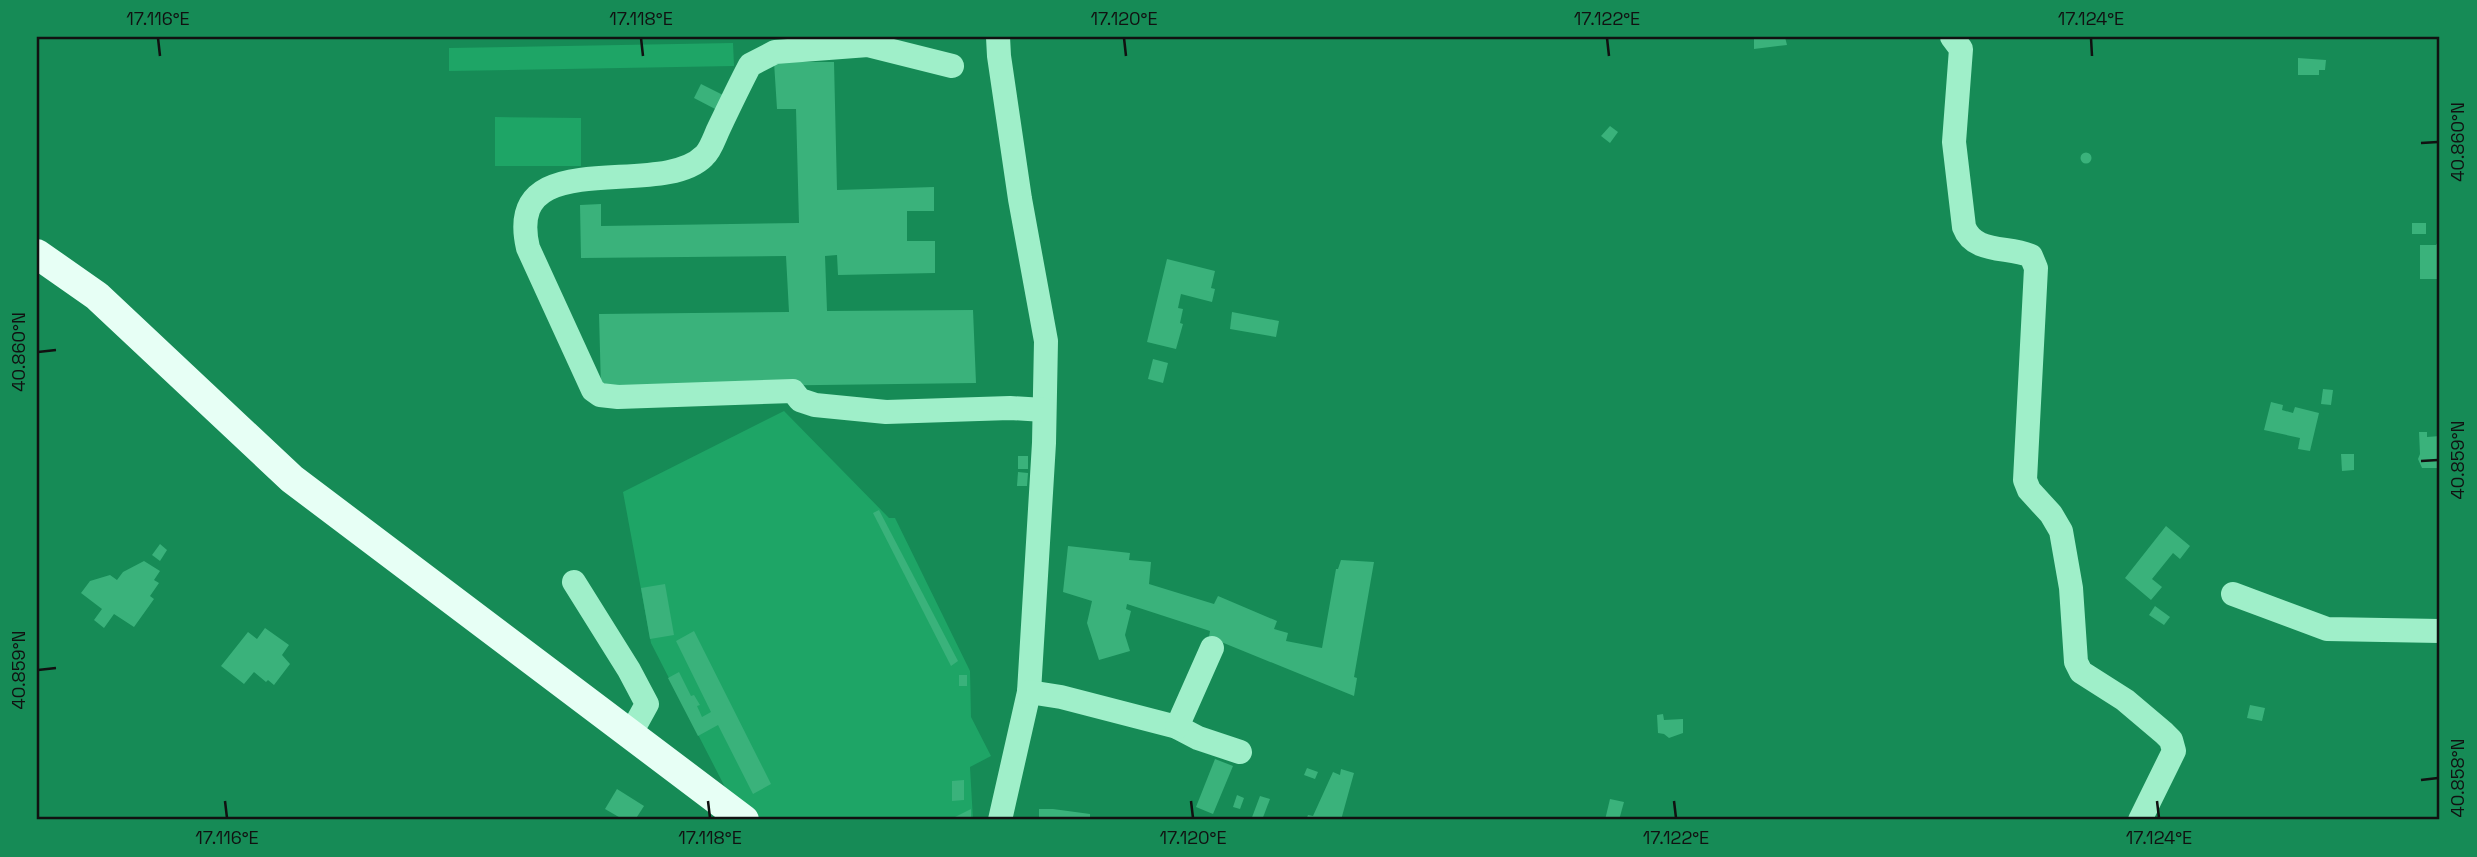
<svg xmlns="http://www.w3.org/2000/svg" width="2477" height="857" viewBox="0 0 2477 857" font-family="'Space Grotesk',sans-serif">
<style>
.green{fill:#1ea566}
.building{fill:#3ab27b}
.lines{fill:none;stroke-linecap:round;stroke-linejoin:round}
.minor{stroke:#9fefc9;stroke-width:24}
.major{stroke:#e7fff5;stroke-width:30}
.ticks{fill:none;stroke:#111;stroke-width:2.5}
.neatline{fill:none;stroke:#111;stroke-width:2.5}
.ticks-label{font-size:18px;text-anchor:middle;fill:#111}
</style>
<rect width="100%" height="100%" fill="#168b56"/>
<g class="green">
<polygon points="733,43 734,66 449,71 449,48"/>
<polygon points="495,117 581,118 581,166 495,166"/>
<polygon points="784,411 889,518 895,518 970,671 971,717 991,756 970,767 973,820 762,820 728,793 651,643 623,492"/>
</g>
<g class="building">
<polygon points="1754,37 1785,37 1787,45 1754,49"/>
<polygon points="2298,58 2326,60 2325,70 2319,70 2319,75 2298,75"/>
<polygon points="774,62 834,62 837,190 934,187 934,211 907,211 907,241 935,241 935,273 838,275 837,255 825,256 827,311 973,310 976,383 601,388 599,314 789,312 786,256 581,258 580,205 601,204 601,226 799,223 796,109 777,109"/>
<polygon points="701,84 725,96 717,110 694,98"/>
<polygon points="1610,126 1618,132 1610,143 1601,136"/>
<circle cx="2086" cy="158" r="5.5"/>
<rect x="2412" y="223" width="14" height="11"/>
<polygon points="2440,239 2440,254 2438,254 2438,260 2440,260 2438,279 2420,279 2420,245 2436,245"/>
<polygon points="1167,259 1215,271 1211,288 1215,289 1212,302 1181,294 1178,308 1183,309 1180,323 1183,324 1176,349 1147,342"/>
<polygon points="1232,312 1279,321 1276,337 1230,329"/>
<polygon points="1153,359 1168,363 1163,383 1148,379"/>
<polygon points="2323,389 2333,390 2331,405 2321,404"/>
<polygon points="2271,402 2283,405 2282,410 2293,413 2295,407 2319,413 2310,451 2298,449 2300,438 2264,430"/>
<polygon points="2419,432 2427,432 2427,437 2440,436 2440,468 2422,468 2418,459 2420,454"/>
<polygon points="2341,454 2354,454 2354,470 2342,471"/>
<rect x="1018" y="456" width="10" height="13"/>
<polygon points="1018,472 1028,473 1027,486 1017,486"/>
<polygon points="879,510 958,661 951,666 873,513"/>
<polygon points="2166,526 2190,546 2180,559 2173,553 2152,579 2162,587 2151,600 2125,578"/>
<polygon points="160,544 167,550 160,561 152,555"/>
<polygon points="1068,546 1130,553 1129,560 1151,562 1149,584 1214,604 1218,596 1277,621 1274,629 1288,633 1286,641 1322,648 1336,569 1338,569 1341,560 1374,562 1354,677 1357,678 1354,696 1209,637 1210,631 1127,604 1126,609 1131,611 1125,635 1130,651 1099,660 1087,623 1092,601 1063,592"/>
<polygon points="144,561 160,571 154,580 159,583 150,596 154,599 134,627 114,614 104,628 94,620 102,609 81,593 90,581 110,575 117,580 123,572"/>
<polygon points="665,584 674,635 650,639 641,588"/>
<polygon points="2155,606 2170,617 2164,625 2149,615"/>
<polygon points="265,628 289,645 282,655 290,664 274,685 268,680 266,682 254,672 244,684 221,666 248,632 257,639"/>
<polygon points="694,631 771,784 753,794 718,725 698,736 668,678 679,672 691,696 694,695 700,705 697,706 702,717 711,712 676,641"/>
<rect x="959" y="675" width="8" height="11"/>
<polygon points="2250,705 2265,708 2262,721 2247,718"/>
<polygon points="1663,714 1664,720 1683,719 1683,733 1669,738 1664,734 1658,733 1657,715"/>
<polygon points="1215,759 1233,766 1213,814 1196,807"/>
<polygon points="1307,768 1318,772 1315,779 1304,775"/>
<polygon points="1341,769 1354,773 1341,820 1306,820 1308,815 1313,816 1333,772 1340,775"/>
<polygon points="964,780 964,800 952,801 952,781"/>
<polygon points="617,789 644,806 635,820 624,820 605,809"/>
<polygon points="1237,795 1244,798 1240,809 1233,807"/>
<polygon points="1260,796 1270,799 1262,820 1251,820"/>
<polygon points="1610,799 1624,802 1619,820 1605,820"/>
<polygon points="971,809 971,820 949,820"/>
<polygon points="1039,809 1053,809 1090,814 1090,820 1039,820"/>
</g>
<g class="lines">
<g class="minor">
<polyline points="998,37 999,56 1020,199 1046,341 1044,443 1029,692 1000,820"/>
<path d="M1952,37L1961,49L1954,142L1964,227C1974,254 2008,246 2031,256L2036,268L2025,480L2029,490L2051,514L2061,531L2071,588L2076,662L2081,672L2125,700L2164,733L2171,740L2174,751L2140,820"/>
<path d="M952,66L868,45L775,52L750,65C739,86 729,107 719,128C715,136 711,150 704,156C660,201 503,141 528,248L593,390L600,395L618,397L793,391L800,400L815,405L886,412L1010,408L1044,410"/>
<polyline points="574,582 629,670 647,704 631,733"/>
<polyline points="2233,594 2327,629 2440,631"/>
<polyline points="1029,692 1061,697 1177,727 1198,738 1240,752"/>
<polyline points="1177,727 1212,648"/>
</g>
<polyline class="major" points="37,254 97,296 292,479 744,820"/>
</g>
<path class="ticks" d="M158,38L160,56M641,38L643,56M1124,38L1126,56M1607,38L1609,56M2091,38L2092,56M2421,143L2438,142M38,352L56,350M2421,461L2438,460M38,670L56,668M2421,780L2438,778M225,801L227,818M708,801L710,818M1191,801L1193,818M1674,801L1676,818M2157,801L2159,818"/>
<rect width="2477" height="857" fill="none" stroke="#168b56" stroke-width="77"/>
<rect x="38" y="38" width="2400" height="780" class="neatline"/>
<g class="ticks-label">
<text x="158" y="25">17.116°E</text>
<text x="641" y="25">17.118°E</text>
<text x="1124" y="25">17.120°E</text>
<text x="1607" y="25">17.122°E</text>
<text x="2091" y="25">17.124°E</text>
<text transform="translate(2458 142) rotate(-90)" y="6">40.860°N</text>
<text transform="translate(19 352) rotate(-90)" y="6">40.860°N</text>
<text transform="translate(2458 460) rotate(-90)" y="6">40.859°N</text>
<text transform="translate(19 670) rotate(-90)" y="6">40.859°N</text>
<text transform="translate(2458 778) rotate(-90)" y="6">40.858°N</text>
<text x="227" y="844">17.116°E</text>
<text x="710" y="844">17.118°E</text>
<text x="1193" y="844">17.120°E</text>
<text x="1676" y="844">17.122°E</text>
<text x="2159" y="844">17.124°E</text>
</g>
</svg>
